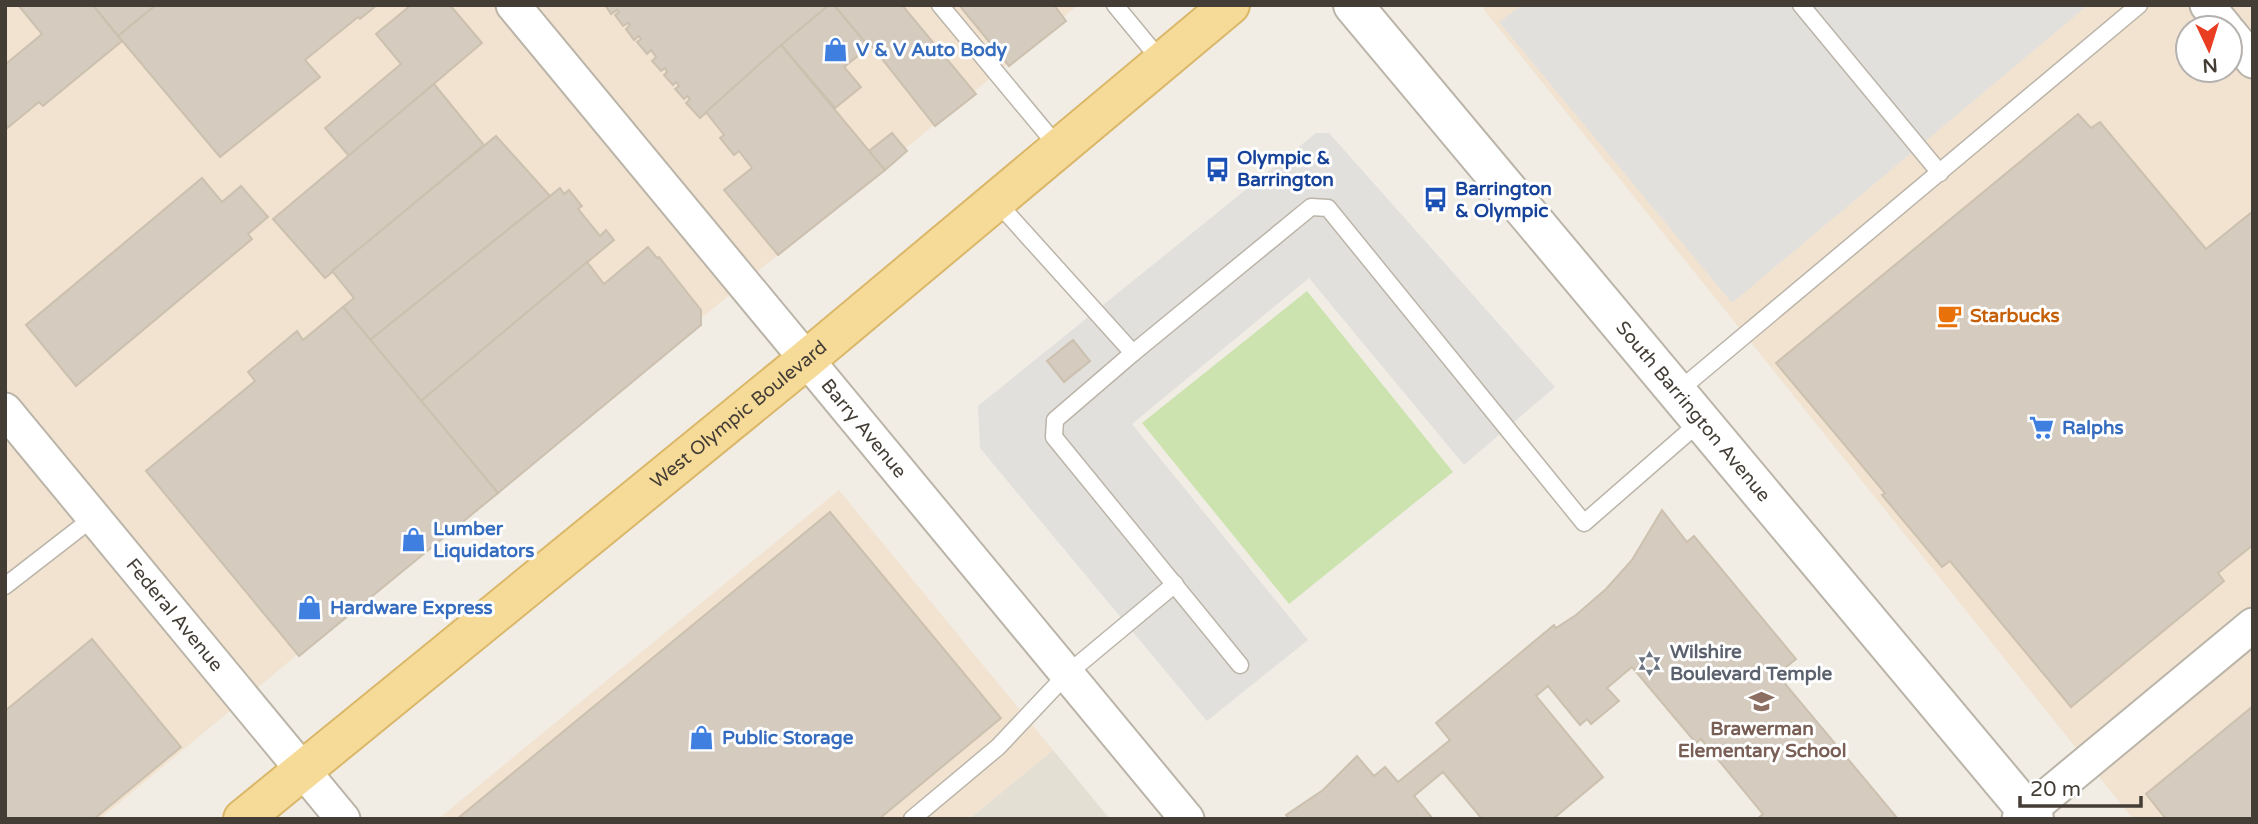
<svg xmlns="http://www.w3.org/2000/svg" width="2258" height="824" viewBox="0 0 2258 824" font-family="'Varela Round',sans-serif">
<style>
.residential{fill:#e4dfd3}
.commercial{fill:#f2e3d1;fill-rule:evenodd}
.green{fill:#cce3b0}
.parking{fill:#e2e0dd}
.building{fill:#d5cbbe;stroke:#ccc0af;stroke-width:2}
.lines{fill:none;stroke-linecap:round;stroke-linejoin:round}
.service-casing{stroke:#bbb4a8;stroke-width:19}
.minor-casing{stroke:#bbb4a8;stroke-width:37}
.tertiary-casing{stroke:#bbb4a8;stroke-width:42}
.primary-casing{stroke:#dab769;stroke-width:42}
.service{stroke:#fff;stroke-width:16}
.minor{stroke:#fff;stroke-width:33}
.tertiary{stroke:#fff;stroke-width:38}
.primary{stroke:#f6da98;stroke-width:38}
.labels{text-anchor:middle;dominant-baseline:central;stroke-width:6;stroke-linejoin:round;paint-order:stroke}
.shop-label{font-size:19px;font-weight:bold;fill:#366cbe;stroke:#fff;text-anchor:start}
.transit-label{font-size:19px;font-weight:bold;fill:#164399;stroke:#fff;text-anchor:start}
.food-label{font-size:19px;font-weight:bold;fill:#c56008;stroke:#fff;text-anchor:start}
.street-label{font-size:19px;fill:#433d35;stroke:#fff}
.worship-label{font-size:19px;font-weight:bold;fill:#5b616d;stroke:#fff;text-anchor:start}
.education-label{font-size:19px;font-weight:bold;fill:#785e54;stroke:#fff}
</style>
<rect width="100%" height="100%" fill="#f1ede5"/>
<polygon class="residential" points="1053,750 1110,819 969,819"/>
<g class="commercial">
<polygon points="5,5 1078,5 100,819 5,819"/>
<path d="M1482,5H2253V819H2133L1485,11ZM2188,28H2230V70H2188Z"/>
<polygon points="839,490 1053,750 969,819 438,819"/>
</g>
<polygon class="green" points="1307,291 1453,472 1289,604 1142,423"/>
<g class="parking">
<polygon points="1519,5 2088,5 1732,303 1499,22 1518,8"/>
<polygon points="1316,133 1329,133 1555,387 1464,465 1309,278 1132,424 1308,640 1207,721 980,448 978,406"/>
</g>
<g class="building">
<polygon points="18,5 93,5 122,41 43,106 39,102 5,130 5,61 7,63 42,34"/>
<polygon points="93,5 156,5 118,36"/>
<polygon points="156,5 377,5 360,19 358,17 305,60 320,77 220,157 118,36"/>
<polygon points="411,5 450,5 482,43 349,156 325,128 401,64 376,34"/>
<polygon points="605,5 829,5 700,118 686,103 690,99 687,96 684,99 675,89 679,86 676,82 673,85 664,75 667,72 665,68 661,71 652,61 656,57 651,50 647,54 637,42 641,39 639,36 634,40 626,29 630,25 628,23 623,26 615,15 619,12 617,10 611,14"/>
<polygon points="829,5 834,5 869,47 844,67 861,87 835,108 781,45"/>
<polygon points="834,5 902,5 976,94 935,126 871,45 869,47"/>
<polygon points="959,5 1054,5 1066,21 1009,66"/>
<polygon points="781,45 885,170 778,255 724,190 752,168 739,151 734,155 720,138 724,135 706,112"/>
<polygon points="434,84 484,145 325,278 273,219"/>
<polygon points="2078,114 2091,128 2100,122 2206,249 2253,211 2253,545 2218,573 2224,581 2071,707 1950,561 1942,567 1882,495 1885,493 1776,363"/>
<polygon points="892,133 907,151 885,170 869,151"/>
<polygon points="496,136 550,196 370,340 343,307 354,298 332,271"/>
<polygon points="202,178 222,202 241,186 268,217 248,234 252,239 76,386 26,325"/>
<polygon points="560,188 564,194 569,190 582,206 578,209 600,236 606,230 614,240 421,401 370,340"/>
<polygon points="648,247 657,258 659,257 701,310 701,325 498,493 421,401 587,262 604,284"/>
<polygon points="343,307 498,493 299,656 146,471 255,381 248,372 297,331 303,340"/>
<polygon points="1073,340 1090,361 1064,382 1047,361"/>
<polygon points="1662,510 1687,542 1694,536 1796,659 1777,674 1898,819 1757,819 1763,814 1701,739 1696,743 1632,667 1607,688 1619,701 1591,724 1587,719 1580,725 1548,686 1536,696 1603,777 1553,819 1482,819 1443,772 1414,796 1433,819 1289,819 1286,815 1323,790 1357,756 1374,776 1385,767 1398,782 1450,740 1436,723 1554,625 1556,628 1576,615 1606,589 1632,560"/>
<polygon points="830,512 1001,718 879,819 457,819"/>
<polygon points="92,639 181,747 94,819 5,819 5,711"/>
<polygon points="2253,706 2253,819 2166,819 2146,794"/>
</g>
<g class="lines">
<defs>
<g id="service">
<polyline points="940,5 1058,147"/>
<polyline points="1115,5 1162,62"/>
<polyline points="1801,5 1940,173"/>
<polyline points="996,201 1133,353"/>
<polyline points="1677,392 2139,5"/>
<polyline points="5,586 94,517"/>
<polyline points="1240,665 1054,437 1055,420 1133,353 1311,207 1328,208 1584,523 1701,421"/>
<polyline points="912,819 998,747 1067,674 1175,584"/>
</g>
<g id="minor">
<path id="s1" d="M513,5L1187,819"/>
<polyline points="2207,5 2226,28"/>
<polyline points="2230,33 2253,61"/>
<path id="s2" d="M5,410L343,819"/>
<polyline points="2019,819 2253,625"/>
</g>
<g id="tertiary">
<path id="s3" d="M1353,5L2034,819"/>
</g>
<g id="primary">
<path id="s4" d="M243,819L807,359L1230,5"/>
</g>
</defs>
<use href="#service" class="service-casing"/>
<use href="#minor" class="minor-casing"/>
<use href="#tertiary" class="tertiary-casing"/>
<use href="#primary" class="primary-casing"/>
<use href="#service" class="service"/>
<use href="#minor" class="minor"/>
<use href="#tertiary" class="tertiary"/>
<use href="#primary" class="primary"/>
</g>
<defs>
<symbol id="shop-bare" viewBox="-9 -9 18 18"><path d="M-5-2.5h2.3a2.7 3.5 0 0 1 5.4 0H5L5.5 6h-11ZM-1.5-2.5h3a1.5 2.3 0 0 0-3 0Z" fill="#3f7fe0" stroke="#fff" stroke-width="2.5" paint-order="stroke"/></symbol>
<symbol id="bus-bare" viewBox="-9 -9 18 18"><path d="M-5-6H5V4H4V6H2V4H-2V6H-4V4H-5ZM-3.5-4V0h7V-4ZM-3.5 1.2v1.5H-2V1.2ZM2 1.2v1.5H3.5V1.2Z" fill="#1a4fb4" stroke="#fff" stroke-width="2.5" paint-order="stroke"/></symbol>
<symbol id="cafe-bare" viewBox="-9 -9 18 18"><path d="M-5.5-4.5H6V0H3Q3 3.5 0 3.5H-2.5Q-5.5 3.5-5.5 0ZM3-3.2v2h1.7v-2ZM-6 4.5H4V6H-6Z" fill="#e8710a" stroke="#fff" stroke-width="2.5" paint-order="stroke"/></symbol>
<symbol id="supermarket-bare" viewBox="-9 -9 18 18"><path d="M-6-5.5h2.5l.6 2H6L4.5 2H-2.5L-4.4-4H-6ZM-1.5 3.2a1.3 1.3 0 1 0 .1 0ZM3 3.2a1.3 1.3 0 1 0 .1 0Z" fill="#3f7fe0" stroke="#fff" stroke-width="2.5" paint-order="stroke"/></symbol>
<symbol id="synagogue-bare" viewBox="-9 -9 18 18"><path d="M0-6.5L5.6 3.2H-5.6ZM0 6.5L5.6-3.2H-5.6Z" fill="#6b7280" stroke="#fff" stroke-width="2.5" paint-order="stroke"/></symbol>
<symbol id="school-bare" viewBox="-9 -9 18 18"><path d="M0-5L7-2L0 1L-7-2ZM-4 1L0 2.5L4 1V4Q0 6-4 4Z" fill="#8d6e63" stroke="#fff" stroke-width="2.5" paint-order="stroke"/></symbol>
</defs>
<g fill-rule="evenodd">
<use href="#shop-bare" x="818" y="32" width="35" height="35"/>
<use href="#bus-bare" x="1200" y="152" width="35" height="35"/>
<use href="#bus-bare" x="1418" y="182" width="35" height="35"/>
<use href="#cafe-bare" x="1932" y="298" width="35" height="35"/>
<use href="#supermarket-bare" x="2024" y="410" width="35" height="35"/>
<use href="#shop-bare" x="396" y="522" width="35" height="35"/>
<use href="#shop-bare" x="292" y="590" width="35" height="35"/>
<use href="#synagogue-bare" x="1632" y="646" width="35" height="35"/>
<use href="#school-bare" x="1744" y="684" width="35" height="35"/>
<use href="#shop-bare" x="684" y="720" width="35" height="35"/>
</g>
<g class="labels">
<g class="shop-label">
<text x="856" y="50">V &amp; V Auto Body</text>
<text x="2062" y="428">Ralphs</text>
<text x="433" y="529">Lumber<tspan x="433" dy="22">Liquidators</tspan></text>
<text x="330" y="608">Hardware Express</text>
<text x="722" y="738">Public Storage</text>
</g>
<g class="transit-label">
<text x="1237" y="158">Olympic &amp;<tspan x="1237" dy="22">Barrington</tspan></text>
<text x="1455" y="189">Barrington<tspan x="1455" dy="22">&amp; Olympic</tspan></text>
</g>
<g class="food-label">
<text x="1970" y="316">Starbucks</text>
</g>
<g class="street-label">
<text stroke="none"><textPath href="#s3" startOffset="530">South Barrington Avenue</textPath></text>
<text stroke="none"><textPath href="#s4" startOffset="640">West Olympic Boulevard</textPath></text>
<text stroke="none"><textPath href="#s1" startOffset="550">Barry Avenue</textPath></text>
<text stroke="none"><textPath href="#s2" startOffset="266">Federal Avenue</textPath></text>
</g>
<g class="worship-label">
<text x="1670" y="652">Wilshire<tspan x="1670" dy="22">Boulevard Temple</tspan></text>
</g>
<g class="education-label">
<text x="1762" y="729">Brawerman<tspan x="1762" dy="22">Elementary School</tspan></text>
</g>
</g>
<rect width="2258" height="824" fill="none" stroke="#433d35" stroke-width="14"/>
<g transform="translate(2209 49) rotate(176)"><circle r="33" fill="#ffffff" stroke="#b4b1ae" stroke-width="2"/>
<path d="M0-5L12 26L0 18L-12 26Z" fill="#ea3e23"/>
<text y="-10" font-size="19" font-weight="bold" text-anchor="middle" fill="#433d35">N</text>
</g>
<path d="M2020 796v10h121v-10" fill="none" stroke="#433d35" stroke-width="3.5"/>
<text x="2030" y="796" font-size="21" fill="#433d35" stroke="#ffffff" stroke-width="5" paint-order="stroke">20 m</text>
</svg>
